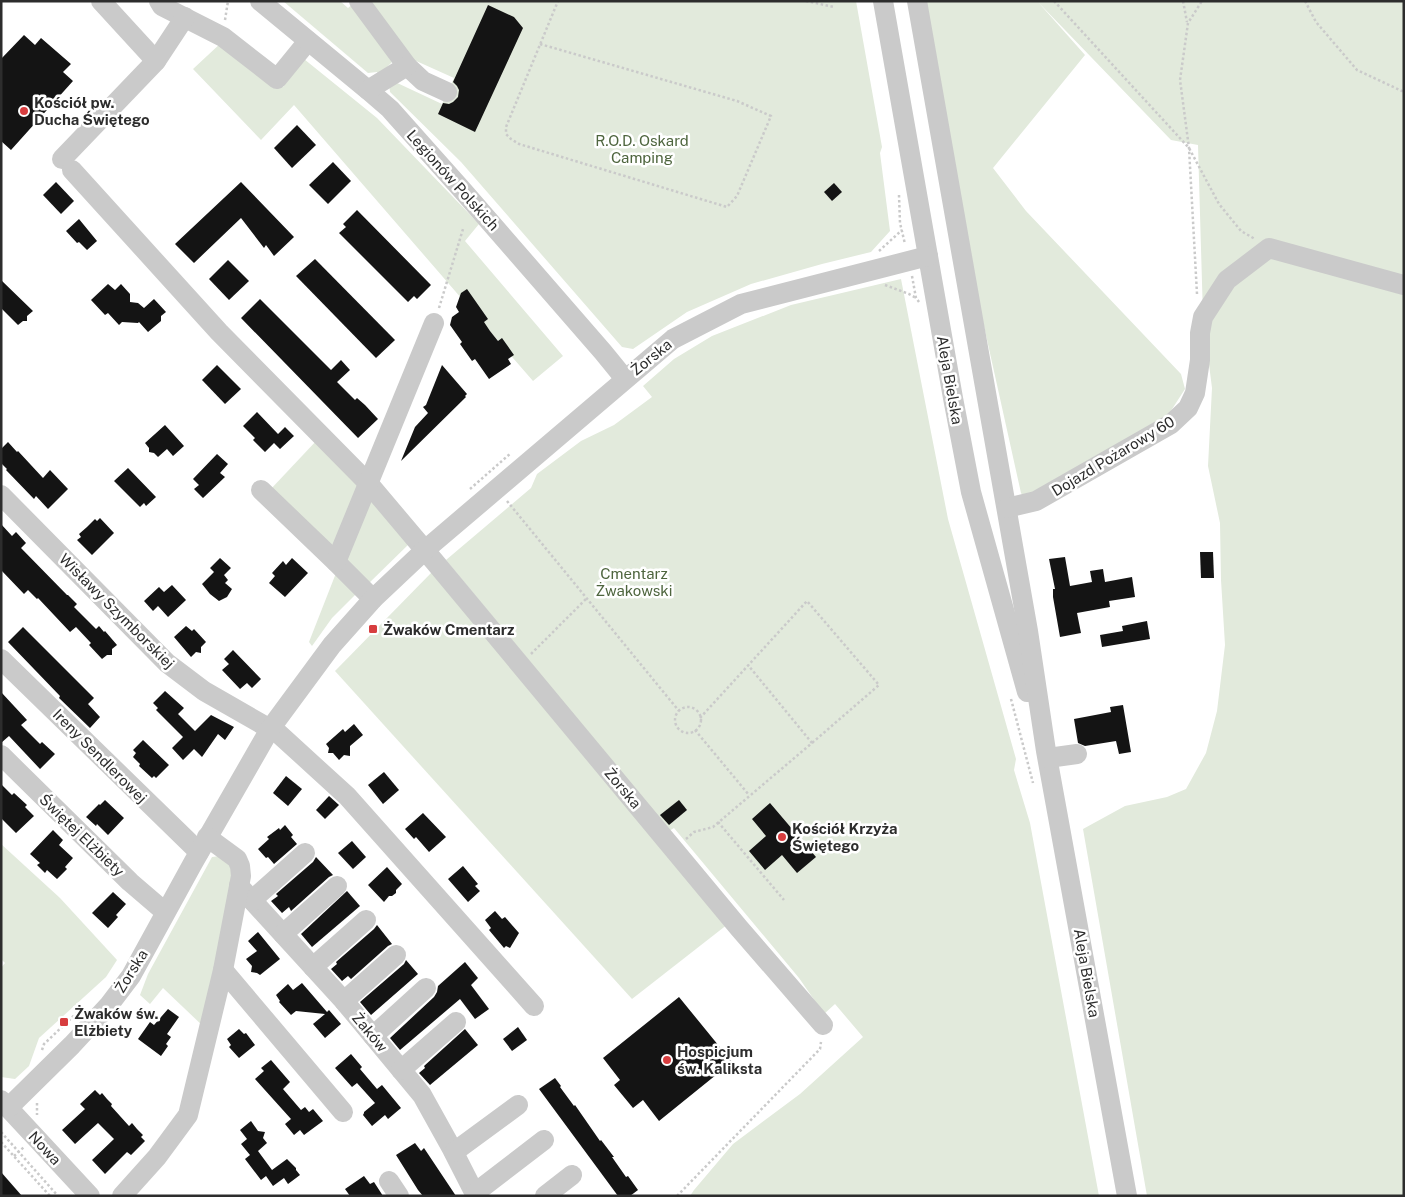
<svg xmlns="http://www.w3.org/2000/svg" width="1405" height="1197" viewBox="0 0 1405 1197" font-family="'Public Sans',sans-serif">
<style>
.green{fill:#e2eadc}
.building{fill:#141414}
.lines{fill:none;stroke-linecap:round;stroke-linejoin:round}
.path{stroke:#cacaca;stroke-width:2.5;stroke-dasharray:2.5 2.5;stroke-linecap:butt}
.minor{stroke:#cacaca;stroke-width:20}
.poi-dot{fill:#d73d3f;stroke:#fff;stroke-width:2}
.labels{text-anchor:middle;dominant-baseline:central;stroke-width:5;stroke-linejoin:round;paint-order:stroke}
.poi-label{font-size:15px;font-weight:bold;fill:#2d2d2d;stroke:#fff;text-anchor:start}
.park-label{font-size:15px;fill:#4e653e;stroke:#fff}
.street-label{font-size:15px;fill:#2d2d2d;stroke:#fff}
</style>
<rect width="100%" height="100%" fill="#fff"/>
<g class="green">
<polygon points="283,1 340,1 348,8 354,3 392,62 379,75 377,72 368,73"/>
<polygon points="368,1 856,1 882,147 880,153 890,231 871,252 822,264 751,284 687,312 633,349 622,347 461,162 390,92 389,84 393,81 442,104 454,78 414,60"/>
<polygon points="924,1 1404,1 1404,1196 1147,1196 1083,829 1125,806 1167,797 1186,789 1206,753 1217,711 1225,645 1221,580 1220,523 1208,466 1212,388 1203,317 1198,145 1171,140 1038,2 1085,55 993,168 1026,211 1181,374 1185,389 1165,420 1025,500 1021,493 964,236"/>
<polygon points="222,42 283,87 304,59 377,118 479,224 465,241 563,356 533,381 294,105 261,140 193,69"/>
<polygon points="901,279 948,519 1016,759 1014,770 1030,823 1099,1196 690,1196 694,1190 733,1144 800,1094 863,1037 835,1004 824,1014 799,978 674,828 669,831 446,560 531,488 537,474 581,441 614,425 652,397 643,386 674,359 712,336 791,305"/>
<polygon points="318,439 363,485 335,553 270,490"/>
<polygon points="370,491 413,540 365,587 341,561"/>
<polygon points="338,568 359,591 332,618 312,646 309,642"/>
<polygon points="433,571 728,924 632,999 335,671"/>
<polygon points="1,844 60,898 117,960 106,977 39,1038 29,1066 15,1079 1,1077 1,968 5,963 1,959"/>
<polygon points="220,856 235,867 204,1027 163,988 150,1004 140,995 148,974 212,857"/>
</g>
<g class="building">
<polygon points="488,5 514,17 523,28 475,132 438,114 443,103 449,104 453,102 458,97 459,90 457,86 453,82"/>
<polygon points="24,35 35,45 41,38 71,64 63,72 73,81 11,150 1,141 1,59"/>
<polygon points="297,125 316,145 292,168 274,148"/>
<polygon points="333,162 351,181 328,204 309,185"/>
<polygon points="56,182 74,201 61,214 43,195"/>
<polygon points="241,182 294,237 274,256 266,245 264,248 241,218 194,263 175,244"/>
<polygon points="834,183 842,192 832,201 824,192"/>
<polygon points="357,210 431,285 417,299 414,296 408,302 339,233 346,227 343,224"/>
<polygon points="79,219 97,241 87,250 79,242 77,243 66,231"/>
<polygon points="315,259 395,340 376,358 296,276"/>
<polygon points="228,260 249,281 229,300 209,279"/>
<polygon points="1,280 33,311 27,316 27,321 23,321 18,325 1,308"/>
<polygon points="108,284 115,290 121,284 130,294 130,302 138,303 144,308 154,299 166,312 161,316 161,321 148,332 139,322 138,323 122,322 119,325 108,313 105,315 91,300"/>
<polygon points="467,289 488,319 484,322 490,331 498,341 502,338 514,355 508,359 511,364 489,379 475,359 472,361 460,344 462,342 450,325 452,317 459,312 456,307 461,293"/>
<polygon points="260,299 331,370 341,360 350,370 337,382 355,400 357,398 365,405 378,419 358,438 241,318"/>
<polygon points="217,365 241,389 225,404 202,380"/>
<polygon points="442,365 467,394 465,396 466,397 401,461 415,427 428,413 423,407 426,405"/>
<polygon points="257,412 278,434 285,427 294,436 280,449 274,443 265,452 253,440 255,438 243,426"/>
<polygon points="165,425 184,446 173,456 167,449 158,457 154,453 149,452 149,448 145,443"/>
<polygon points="8,442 17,452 18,451 43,478 50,470 68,489 48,509 36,496 34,499 6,470 7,469 1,463 1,449"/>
<polygon points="217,454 228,464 220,473 225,477 203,498 194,489 199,485 193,479"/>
<polygon points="128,468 156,497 146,506 144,503 140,507 114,481"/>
<polygon points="100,518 114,533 92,555 77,540 81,537 79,534 87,527 95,519 97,521"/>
<polygon points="1,524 12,536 16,532 26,543 21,548 67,595 68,595 77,604 74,607 96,629 99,626 104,632 105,631 117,645 112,649 112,655 107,655 102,659 89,645 91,643 76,627 70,632 38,598 37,599 28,590 24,594 1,570"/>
<polygon points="1200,552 1213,552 1214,578 1201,578"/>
<polygon points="1065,557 1070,586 1092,582 1090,571 1103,569 1105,582 1132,577 1135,597 1109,601 1110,607 1077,613 1081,633 1060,637 1053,597 1053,589 1055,589 1049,559"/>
<polygon points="220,558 231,568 224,575 228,580 225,583 232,589 227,597 219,601 210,594 202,584 214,572 210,568"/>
<polygon points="292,558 308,573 285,597 269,583 275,576 272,573 283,561 286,565"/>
<polygon points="172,585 186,600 168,617 158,606 153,611 144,601 159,587 164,592"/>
<polygon points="1147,621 1150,639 1102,647 1100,635 1123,631 1122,626"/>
<polygon points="186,626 192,631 194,629 206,642 201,647 201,653 196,652 191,657 174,637"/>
<polygon points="23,627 94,698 88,704 100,717 90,728 59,698 60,696 8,642"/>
<polygon points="233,650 261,679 252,688 247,683 240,689 222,670 229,664 224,659"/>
<polygon points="165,691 184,708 178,714 195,731 211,715 234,727 225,740 218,734 202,757 194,749 183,760 172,748 183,737 156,710 158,708 153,703"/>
<polygon points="1,692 27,720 21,725 40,744 42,742 55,754 40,769 9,736 1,743"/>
<polygon points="1123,705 1131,752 1119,754 1116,741 1085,746 1078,743 1074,719 1111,712 1110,707"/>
<polygon points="354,724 363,735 350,746 350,756 344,755 339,760 333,753 328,753 329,748 326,744 343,729 345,732"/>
<polygon points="143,740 169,765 156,778 154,776 152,778 139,766 140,764 133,757 136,753 133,750"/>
<polygon points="384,772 399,790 383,804 368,785"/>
<polygon points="286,776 302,789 288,806 273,793"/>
<polygon points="1,784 12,795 14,793 27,805 25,807 34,816 16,833 1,818"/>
<polygon points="329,796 339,805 325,819 316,810"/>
<polygon points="105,800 124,818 108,835 97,824 96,826 86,817 99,804 100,805"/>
<polygon points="679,800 687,810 669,825 660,815"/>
<polygon points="770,803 816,857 797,873 782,855 765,870 749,851 766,836 752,819"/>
<polygon points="423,813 446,837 429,852 416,837 414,839 405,829"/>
<polygon points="285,825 293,835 291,837 297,844 274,864 268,857 266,858 258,849 269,839 267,837 279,828 280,830"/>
<polygon points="53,830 63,840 59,845 73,858 65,867 67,869 57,879 47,870 45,873 37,865 40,863 30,854"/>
<polygon points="352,841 366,857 353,869 338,853"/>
<polygon points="316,857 333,875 329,877 291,911 289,907 282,913 271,901 278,896 276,894 313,862"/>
<polygon points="463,866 478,884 475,886 480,891 468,902 448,879"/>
<polygon points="387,867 402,884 396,890 396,893 392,896 389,896 384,902 368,885"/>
<polygon points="347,891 360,906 312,947 301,934"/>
<polygon points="113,892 126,904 116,915 118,917 108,928 92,913"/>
<polygon points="495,911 502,919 505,917 519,933 510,948 506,946 504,948 489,930 491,928 485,920"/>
<polygon points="377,925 392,944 388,946 351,979 348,976 342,981 331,969 337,964 336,962 374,929"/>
<polygon points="258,932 280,959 260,975 257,973 251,972 252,966 246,959 257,951 248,941"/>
<polygon points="406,960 418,974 371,1015 360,1002 404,964"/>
<polygon points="465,962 478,978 471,985 489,1009 475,1019 460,999 400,1050 390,1038 434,997 437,992 438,986"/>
<polygon points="302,983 327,1012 329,1010 341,1024 325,1038 313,1024 325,1014 296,1011 291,1015 279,1002 280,1001 276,995 288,984 293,990"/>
<polygon points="679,997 732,1062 659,1121 643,1100 633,1108 614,1085 620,1080 603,1058"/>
<polygon points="168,1009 179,1017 167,1034 171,1037 166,1044 168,1046 161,1056 138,1039 150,1022 154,1025"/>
<polygon points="518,1027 527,1040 512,1051 503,1039"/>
<polygon points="239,1029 244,1034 246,1033 255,1045 239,1058 229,1047 231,1045 227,1039"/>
<polygon points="465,1029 478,1045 430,1085 419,1073 425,1068 424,1066"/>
<polygon points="351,1054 362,1067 360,1069 377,1089 382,1085 401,1108 388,1119 385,1115 372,1126 363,1115 364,1113 364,1112 375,1103 357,1083 352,1087 335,1068"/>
<polygon points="271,1060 290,1082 283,1089 301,1110 305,1107 309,1112 313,1109 323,1121 304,1135 300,1130 294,1135 285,1124 291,1119 255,1079 264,1071 261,1068"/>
<polygon points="555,1078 561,1086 560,1087 574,1106 575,1105 600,1141 601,1140 614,1157 612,1157 626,1177 628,1176 638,1190 630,1196 618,1196 539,1089"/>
<polygon points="95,1090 100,1095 102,1093 107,1099 112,1104 111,1106 129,1126 132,1123 137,1129 143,1135 141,1137 145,1141 131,1155 127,1152 105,1174 92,1160 114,1139 98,1123 75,1144 62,1130 85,1109 80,1104"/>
<polygon points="251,1121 258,1131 265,1132 263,1138 267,1143 258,1151 272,1170 287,1159 296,1168 296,1170 300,1175 288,1184 284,1178 273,1186 266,1176 261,1180 245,1159 250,1155 241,1144 247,1139 240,1130"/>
<polygon points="415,1143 421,1151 424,1148 456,1196 423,1196 418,1190 396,1155"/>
<polygon points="1,1172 22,1196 1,1196"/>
<polygon points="364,1176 370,1184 374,1182 383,1196 350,1196 345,1189"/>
</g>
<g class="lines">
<g class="path">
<polyline points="806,1 834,7"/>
<polyline points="1054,1 1189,148 1219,204 1241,231 1255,239"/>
<polyline points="1183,1 1187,22"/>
<polyline points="1305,1 1316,22 1357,70 1404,92"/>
<polyline points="225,20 228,1"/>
<polyline points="540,44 737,101 771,116 737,196 727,207 519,144 511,139 506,134 506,127 558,1"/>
<polyline points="899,195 900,223 905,244"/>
<polyline points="879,251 902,230"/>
<polyline points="912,276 916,298 919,302"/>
<polyline points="885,285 909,294 916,298"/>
<polyline points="1197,294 1189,148 1180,80 1188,23 1202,1"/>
<polyline points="439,308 463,229"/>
<polyline points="470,489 511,453"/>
<polyline points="507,501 679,711"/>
<polyline points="531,654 587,598"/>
<polyline points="1011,699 1033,783"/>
<circle cx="688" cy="720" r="13"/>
<polyline points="700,718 807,601 879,685 812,743"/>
<polyline points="695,730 749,795"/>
<polyline points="718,822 784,900"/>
<polyline points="686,839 694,832 713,827 812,743 748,665"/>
<polyline points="42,1050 44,1044 81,1009"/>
<polyline points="37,1103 37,1115"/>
<polyline points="1,1132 58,1196"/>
<polyline points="1,1142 50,1196"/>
<polyline points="14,1156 24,1147"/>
<polyline points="677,1196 820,1049 821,1042"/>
</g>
<g class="minor">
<polyline points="101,1 156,61"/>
<polyline points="159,1 162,6 223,37 277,79 308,41"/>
<polyline points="260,1 368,90 390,109 463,191 603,352 625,379"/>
<polyline points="359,1 407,66 423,81 447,92"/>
<polyline points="883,1 953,398 971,492 1027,692"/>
<polyline points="917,1 1028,631 1046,751 1127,1196"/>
<polyline points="368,90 407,66"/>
<polyline points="62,159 156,61 185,17"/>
<polyline points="72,170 219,332 369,484 434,561 739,928 823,1025"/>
<polyline points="261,490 336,562 373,599"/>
<polyline points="1,495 167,663 204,691 279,734 347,796 534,1006"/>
<polyline points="1007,508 1036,501 1171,424 1188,408 1195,393 1200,360 1200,333 1203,317 1227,280 1269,248 1404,285"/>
<polyline points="336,562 434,323"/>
<polyline points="1,659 199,852"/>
<polyline points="1,755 130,882 165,912"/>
<polyline points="1048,758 1077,754"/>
<polyline points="239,886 344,1001 422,1095 452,1149 476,1196"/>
<polyline points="253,901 260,893 305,853"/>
<polyline points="283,934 337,886"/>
<polyline points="313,967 366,920"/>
<polyline points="223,970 343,1112"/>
<polyline points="344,1001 396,955"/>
<polyline points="373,1036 426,988"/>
<polyline points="401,1070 456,1022"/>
<polyline points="1,1100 90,1196"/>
<polyline points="8,1108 72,1045 109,1005 131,976 193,863 270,729 332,645 373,599 425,550 673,339 741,304 928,256"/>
<polyline points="454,1152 518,1105"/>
<polyline points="389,1181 399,1196"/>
<polyline points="475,1193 544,1140"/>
<polyline points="122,1196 157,1157 188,1115 223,970 241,876 240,866 237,859 207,837"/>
<polyline points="545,1196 572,1175"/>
</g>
</g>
<g class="poi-dot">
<circle cx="24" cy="111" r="5"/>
<rect x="368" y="624" width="10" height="10" rx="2.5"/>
<circle cx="782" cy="837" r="5"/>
<rect x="59" y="1017" width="10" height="10" rx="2.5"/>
<circle cx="667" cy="1060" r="5"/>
</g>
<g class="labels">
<g class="poi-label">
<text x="34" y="102">Kościół pw.<tspan x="34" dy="17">Ducha Świętego</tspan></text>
<text x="383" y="629">Żwaków Cmentarz</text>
<text x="792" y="828">Kościół Krzyża<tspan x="792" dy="17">Świętego</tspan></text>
<text x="74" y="1013">Żwaków św.<tspan x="74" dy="17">Elżbiety</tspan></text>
<text x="677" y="1051">Hospicjum<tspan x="677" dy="17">św. Kaliksta</tspan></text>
</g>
<g class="park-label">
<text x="642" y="140">R.O.D. Oskard<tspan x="642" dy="17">Camping</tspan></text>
<text x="634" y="573">Cmentarz<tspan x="634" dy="17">Żwakowski</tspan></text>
</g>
<g class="street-label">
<text transform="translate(453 180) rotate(48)">Legionów Polskich</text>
<text transform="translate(651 357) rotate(-39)">Żorska</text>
<text transform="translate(950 380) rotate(80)">Aleja Bielska</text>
<text transform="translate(1113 456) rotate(-31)">Dojazd Pożarowy 60</text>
<text transform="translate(117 611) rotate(45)">Wisławy Szymborskiej</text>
<text transform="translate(100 756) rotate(45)">Ireny Sendlerowej</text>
<text transform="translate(623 788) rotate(50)">Żorska</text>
<text transform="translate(82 835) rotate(44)">Świętej Elżbiety</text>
<text transform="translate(131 971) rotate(-58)">Żorska</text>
<text transform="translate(1087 973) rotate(80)">Aleja Bielska</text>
<text transform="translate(370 1032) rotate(50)">Żaków</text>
<text transform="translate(45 1148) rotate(47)">Nowa</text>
</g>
</g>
<rect width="1405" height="1197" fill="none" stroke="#2d2d2d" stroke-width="5"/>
</svg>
